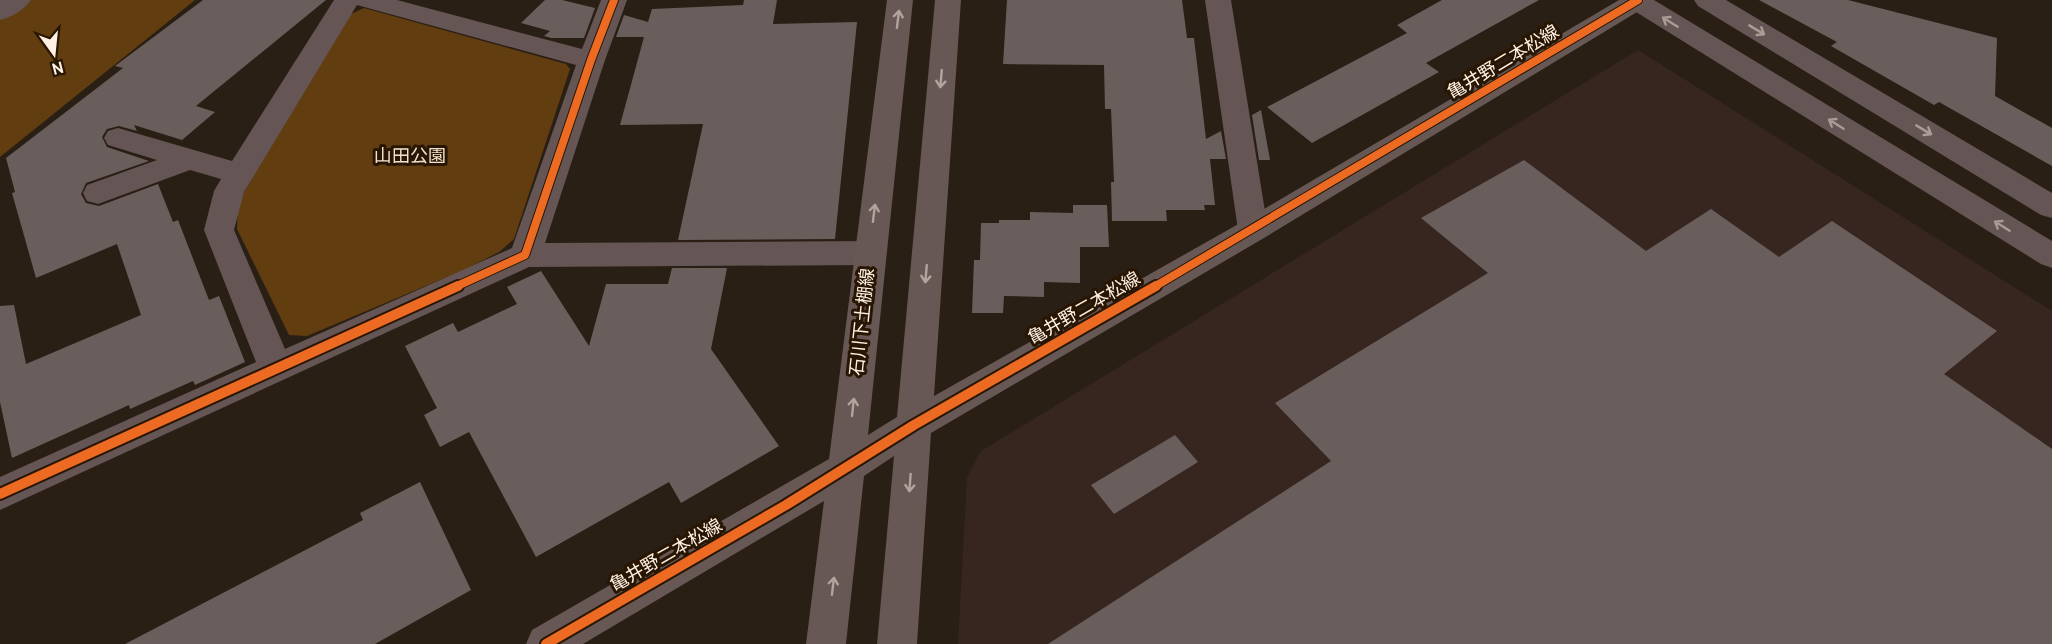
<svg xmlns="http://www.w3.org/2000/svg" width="2052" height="644" viewBox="0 0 2052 644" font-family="Cabin,'Noto Sans JP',sans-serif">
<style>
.industrial{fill:#372620}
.green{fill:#613d10}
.building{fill:#6a5e5c}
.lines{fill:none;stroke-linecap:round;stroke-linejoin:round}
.street{fill:#655555;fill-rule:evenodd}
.secondary{fill:#675755;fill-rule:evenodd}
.cycleway-far1-casing{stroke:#281603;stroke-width:10}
.cycleway-casing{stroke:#281603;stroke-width:14}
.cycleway-far1{stroke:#ed6a23;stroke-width:8}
.cycleway{stroke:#ed6a23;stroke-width:10}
.oneway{stroke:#b2a49c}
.oneway2{stroke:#aa9b95}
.labels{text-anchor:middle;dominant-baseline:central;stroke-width:6;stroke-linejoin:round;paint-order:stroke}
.street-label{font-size:18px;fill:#fef1e4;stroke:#281603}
.park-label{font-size:18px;fill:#f3e1ce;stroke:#281603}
</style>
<rect width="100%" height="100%" fill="#2a1f14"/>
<polygon class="industrial" points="1638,50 2052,311 2052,644 958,644 967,477 981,451"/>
<g class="green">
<polygon points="18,0 195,0 0,157 0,12"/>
<polygon points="364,8 566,64 570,69 514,239 499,252 466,269 307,336 289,335 237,229 238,204 261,161 351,14"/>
</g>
<g class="building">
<polygon points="203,0 326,0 196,106 215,112 182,140 134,125 137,131 119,126 107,129 102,137 107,147 149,161 86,183 81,194 86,203 99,206 158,184 173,222 178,220 209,300 219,296 245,362 195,385 193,381 130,409 129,405 12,458 0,402 0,306 14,305 26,364 141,315 117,244 36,278 12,193 15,192 6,158 123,68 115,66"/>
<polygon points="545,0 562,0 595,8 584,38 551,38 544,36 550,31 521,23"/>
<polygon points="744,0 777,0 773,24 857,22 835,239 678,240 703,124 620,125 644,37 616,37 624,15 648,22 652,9 743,5"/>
<polygon points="1007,0 1182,0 1187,38 1194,38 1206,139 1221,131 1226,159 1210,159 1215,205 1204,205 1205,210 1166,210 1167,221 1112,221 1111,182 1114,182 1111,109 1105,109 1104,65 1003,64"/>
<polygon points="1442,0 1539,0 1426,63 1439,72 1312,143 1267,107 1407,33 1397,25"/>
<polygon points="1759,0 1848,0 1997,38 1995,96 2052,128 2052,166 1939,102 1934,105 1831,46 1837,42"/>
<polygon points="1261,110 1270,160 1259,160 1252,115"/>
<polygon points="1524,160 1646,251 1711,209 1779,257 1832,221 1997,331 1944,374 2052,449 2052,644 1048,644 1331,461 1275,403 1488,273 1421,218"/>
<polygon points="1073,205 1107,205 1109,247 1080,247 1080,283 1044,282 1044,297 1004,296 1003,313 972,313 974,260 980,260 981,223 999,223 999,220 1030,220 1030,212 1073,213"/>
<polygon points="672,268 727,268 711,349 779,446 681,503 669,482 536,557 469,432 440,447 424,415 437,408 405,346 453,323 458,332 517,304 507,287 541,271 589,346 606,284 668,284"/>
<polygon points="1175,435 1198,462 1114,514 1091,485"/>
<polygon points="420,482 471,590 375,644 125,644 363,520 360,513"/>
</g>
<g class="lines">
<g class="street">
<path d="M0,0H31C24,10 12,17 0,20Z"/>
<path d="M334,0H397L582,49L601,0H627L605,60L545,243L869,241L880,245L885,253L880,261L869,265L529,267L0,510V477L256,362L204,230L214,191L221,179L190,170L98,204L87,201L83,193L87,185L157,160L108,145L104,138L108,131L118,128L232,161ZM357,5L576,65L512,248L285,349L234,230L244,192Z"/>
<polygon points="1205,0 1231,0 1268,230 1264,238 1253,241 1242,238 1238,230"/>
<polygon points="1625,0 1654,0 2052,241 2052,268 2041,264 1628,7"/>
<polygon points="1694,0 1726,0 2052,193 2052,218 2041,215 1698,6"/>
</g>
<polygon class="secondary" points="887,0 913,0 868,435 897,417 935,0 961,0 934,396 1242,222 1619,0 1651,0 1647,6 1264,238 931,433 917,644 877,644 894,456 864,476 846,644 806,644 824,501 583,644 526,644 532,630 829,459"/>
<defs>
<g id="cycleway-far1">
<polyline points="455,287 525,255 591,60 614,0"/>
<polyline points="1154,287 1638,0"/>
</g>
<g id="cycleway">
<polyline points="0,494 458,286"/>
<polyline points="546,644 786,505 914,425 1156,286"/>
</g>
</defs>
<use href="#cycleway-far1" class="cycleway-far1-casing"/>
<use href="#cycleway" class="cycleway-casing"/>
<use href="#cycleway-far1" class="cycleway-far1"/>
<use href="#cycleway" class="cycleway"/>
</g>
<defs><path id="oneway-shaft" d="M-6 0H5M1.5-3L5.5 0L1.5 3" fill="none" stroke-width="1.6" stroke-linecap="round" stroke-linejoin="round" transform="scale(1.5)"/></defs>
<g class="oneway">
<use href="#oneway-shaft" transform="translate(898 19) rotate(-83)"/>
<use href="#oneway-shaft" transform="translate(941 79) rotate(95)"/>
<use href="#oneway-shaft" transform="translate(874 213) rotate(-83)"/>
<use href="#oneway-shaft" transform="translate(926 274) rotate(95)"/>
<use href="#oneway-shaft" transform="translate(853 407) rotate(-84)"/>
<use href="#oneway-shaft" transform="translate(910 483) rotate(94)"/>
<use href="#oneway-shaft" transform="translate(833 586) rotate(-83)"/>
</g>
<g class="oneway2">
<use href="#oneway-shaft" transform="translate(1670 22) rotate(-148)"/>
<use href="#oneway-shaft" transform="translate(1757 30) rotate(31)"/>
<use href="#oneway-shaft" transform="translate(1836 124) rotate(-148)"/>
<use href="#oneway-shaft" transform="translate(1924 130) rotate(31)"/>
<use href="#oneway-shaft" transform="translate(2002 226) rotate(-148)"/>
</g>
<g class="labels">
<g class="street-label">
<text transform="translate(1503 62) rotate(-31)">亀井野二本松線</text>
<text transform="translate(1084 308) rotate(-30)">亀井野二本松線</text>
<text transform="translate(862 322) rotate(-84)">石川下土棚線</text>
<text transform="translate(666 555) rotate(-30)">亀井野二本松線</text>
</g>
<g class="park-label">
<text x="410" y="156">山田公園</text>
</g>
</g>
<g transform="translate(54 54) rotate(165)" stroke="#281603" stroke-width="4.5" paint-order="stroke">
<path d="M0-4.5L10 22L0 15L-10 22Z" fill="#fef1e4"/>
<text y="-9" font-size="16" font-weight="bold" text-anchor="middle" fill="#fef1e4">N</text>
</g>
</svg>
